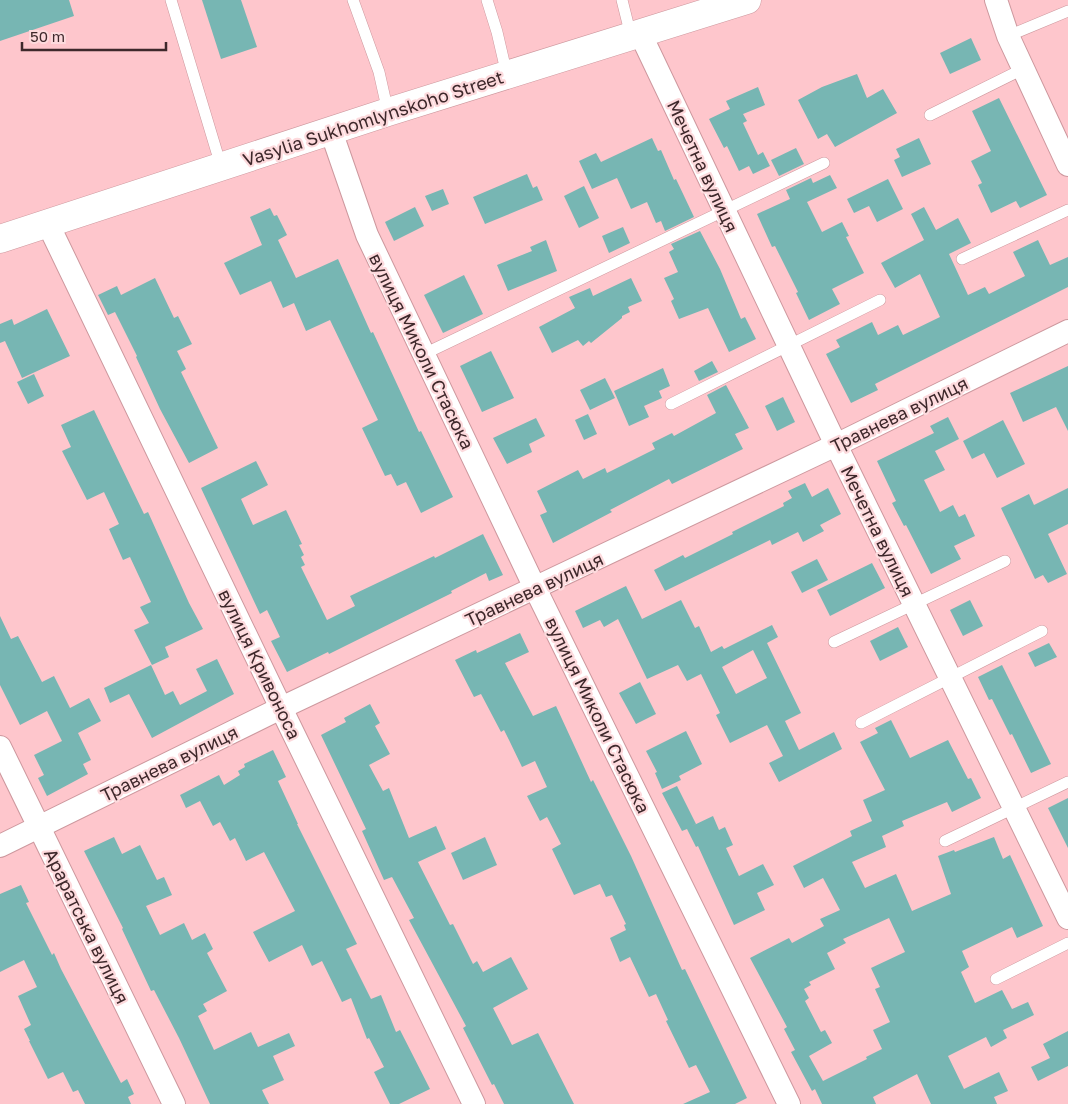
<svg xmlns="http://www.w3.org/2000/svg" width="1068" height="1104" viewBox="0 0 1068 1104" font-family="'Golos Text',sans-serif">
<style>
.building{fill:#77b6b3;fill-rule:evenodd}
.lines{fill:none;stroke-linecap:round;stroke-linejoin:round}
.lane-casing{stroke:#cd989e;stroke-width:12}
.street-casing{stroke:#cd989e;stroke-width:24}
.secondary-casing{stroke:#cd989e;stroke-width:29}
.lane{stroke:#fff;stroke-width:11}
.street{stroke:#fff;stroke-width:22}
.secondary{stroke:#fff;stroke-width:28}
.labels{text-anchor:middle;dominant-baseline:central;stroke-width:4.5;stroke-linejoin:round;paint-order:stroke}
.street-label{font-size:18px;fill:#3e282b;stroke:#fddadd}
</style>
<rect width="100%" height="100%" fill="#fec6cc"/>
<g class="building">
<polygon points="0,0 69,0 74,16 0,41"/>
<polygon points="202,0 241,0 257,47 221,59"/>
<polygon points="971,38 981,60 950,74 940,53"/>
<polygon points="857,74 867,98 883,89 897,113 835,147 827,134 818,139 798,100 822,87"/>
<polygon points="758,87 765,105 743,114 747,121 743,123 758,155 763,152 770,166 753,174 749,166 739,171 727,146 724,148 709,119 730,109 726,101"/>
<polygon points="999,98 1047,195 1020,208 1016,201 991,213 978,185 982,183 971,161 991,151 972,111"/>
<polygon points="652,138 658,151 661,150 674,180 676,179 694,217 665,231 661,221 656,223 647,202 631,209 617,178 592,189 579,161 596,153 601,162"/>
<polygon points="919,138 931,164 902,177 894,160 900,157 896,149"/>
<polygon points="796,148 804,164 779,176 771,160"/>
<polygon points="527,174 533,188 537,186 543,200 485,224 473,197"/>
<polygon points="830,175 837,188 807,202 822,232 842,222 849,236 846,237 864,273 832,289 840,304 809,320 796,293 798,292 775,246 772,247 757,214 790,199 786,190 811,178 813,183"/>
<polygon points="888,179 903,209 877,222 869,206 854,213 847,199"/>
<polygon points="584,186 599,218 579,228 564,196"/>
<polygon points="443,189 449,204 432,211 425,196"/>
<polygon points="415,207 424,226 394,241 385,222"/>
<polygon points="924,207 936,230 958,218 971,243 949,254 968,295 985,287 989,294 1025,276 1013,252 1038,240 1050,265 1068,257 1068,287 875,384 878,390 851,403 826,354 840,347 836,340 872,322 878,335 898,325 903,335 940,317 920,274 895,288 881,263 924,240 911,214"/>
<polygon points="270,208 274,216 277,215 287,235 278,240 296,278 338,259 371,333 373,332 419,432 421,431 453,497 421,513 406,482 397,486 391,474 385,476 362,428 378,420 330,320 306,331 294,303 283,308 271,281 240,295 224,263 262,245 250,217"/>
<polygon points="623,227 630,243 609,253 602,236"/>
<polygon points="700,231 720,269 741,319 745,317 756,339 729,352 708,308 679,319 671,301 674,299 664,278 678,272 669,252 674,249 671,244"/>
<polygon points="546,240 557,271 508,291 497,265 532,251 530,247"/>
<polygon points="464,275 483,314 443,333 424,295"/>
<polygon points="155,278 174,318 178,316 192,344 177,351 186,369 181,372 218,448 189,463 160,409 136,357 137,356 115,312 108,315 98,295 117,286 121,295"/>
<polygon points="631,278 642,301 628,307 630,312 622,316 622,318 591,343 589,341 583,346 578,340 552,353 539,327 575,308 569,297 590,288 593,296"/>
<polygon points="47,309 70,356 22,378 5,341 0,343 0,324 12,319 14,325"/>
<polygon points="491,351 514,398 482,412 460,366"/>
<polygon points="712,361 718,372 699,381 694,371"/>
<polygon points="1068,366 1068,431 1056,407 1023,422 1010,393"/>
<polygon points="663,368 670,386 659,391 662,398 644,406 649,417 629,426 614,391"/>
<polygon points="34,374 44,396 28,404 17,382"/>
<polygon points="605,378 615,398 590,410 580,390"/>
<polygon points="726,385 749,428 735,434 743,449 672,484 669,479 610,510 612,512 553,543 540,515 547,512 537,491 578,470 583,479 605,468 607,473 655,449 652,443 672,433 674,436 716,413 707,395"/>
<polygon points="783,397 795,422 777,431 765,406"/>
<polygon points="94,410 144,514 148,512 189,603 203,629 165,647 169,657 152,665 134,630 149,623 140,607 151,602 130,557 123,560 109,529 119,524 104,492 87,500 62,451 71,447 61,425"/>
<polygon points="588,414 597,434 584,440 575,420"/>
<polygon points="948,417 959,439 935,451 945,470 924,480 940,512 953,505 959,517 965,514 975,536 954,546 961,559 931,574 906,525 904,526 892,503 896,501 877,461 934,433 930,426"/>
<polygon points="536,418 545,436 529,444 532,452 507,464 493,438"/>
<polygon points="1003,420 1025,464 997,478 984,453 972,459 963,441"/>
<polygon points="256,461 268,485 241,499 253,525 286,510 302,544 299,545 304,555 301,557 305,565 301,567 327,620 355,606 350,596 434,556 435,558 483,534 503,575 489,581 486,573 451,591 452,593 329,654 328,652 287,672 271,641 280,637 267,610 260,614 201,488"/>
<polygon points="805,483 812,497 828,488 841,514 820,525 824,531 803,542 798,532 772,545 770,540 665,591 654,570 683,555 685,558 733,534 732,532 784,506 783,503 792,498 788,491"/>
<polygon points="1068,488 1068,524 1048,534 1067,574 1048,583 1043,575 1035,579 1001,508 1029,494 1034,505"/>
<polygon points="817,559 828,580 802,593 791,572"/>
<polygon points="872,563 885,588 830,616 817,590"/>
<path d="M626,586L642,619L681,600L695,628L699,626L711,652L722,646L724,649L772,625L778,637L767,643L801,713L785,721L799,750L834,732L842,749L779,782L769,763L783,756L767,725L730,743L716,715L720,713L701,674L687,681L678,665L647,679L618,619L604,627L600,620L583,628L575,611ZM753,650L767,678L736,694L722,667Z"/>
<polygon points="970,600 983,626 963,636 950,610"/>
<polygon points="0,616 11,639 18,636 42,682 54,676 70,708 89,698 101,721 78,733 91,760 83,764 88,774 47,796 38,778 44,775 34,755 62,741 47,711 20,725 0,685"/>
<polygon points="898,627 908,647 880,661 870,641"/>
<polygon points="520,633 529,652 505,663 533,716 556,706 591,782 593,780 631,856 682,970 685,969 747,1098 735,1104 683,1104 710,1092 696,1065 689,1068 666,1021 668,1020 656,994 649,997 630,957 620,962 610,938 626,930 624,925 626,924 612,895 606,897 600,884 574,895 552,849 561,844 547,817 540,821 527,796 547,787 535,761 522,767 509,740 504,730 501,732 481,694 474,697 455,660 476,650 477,653"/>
<polygon points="1049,643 1057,657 1035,667 1028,653"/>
<polygon points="217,659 234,694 152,738 129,694 110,703 104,688 151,665 165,695 173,691 180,705 207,691 196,669"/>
<polygon points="1002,665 1051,764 1031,773 1012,734 1010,735 992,699 989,700 978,677"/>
<polygon points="640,682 656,714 636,724 619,693"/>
<polygon points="370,704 380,723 375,726 390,754 369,765 383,791 389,788 409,838 436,826 446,849 418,862 450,925 453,924 473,964 477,961 483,972 511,957 528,989 493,1008 512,1045 538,1033 574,1104 504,1104 494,1084 492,1085 463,1028 466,1026 409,920 414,918 392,877 384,880 362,831 366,829 321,735 346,722 344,718"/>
<path d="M891,720L910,758L948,740L968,779L971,778L981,798L952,812L947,802L902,821L904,826L882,836L886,847L852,862L865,888L896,874L912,911L951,894L938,856L954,850L955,852L994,837L1003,859L1010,855L1043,926L1017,938L1012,927L962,951L969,967L961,972L975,1003L1002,990L1012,1009L1028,1002L1034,1015L1003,1030L1007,1038L991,1047L986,1037L948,1056L964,1089L999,1072L1008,1091L994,1097L997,1104H931L917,1074L873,1097L876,1104H822L815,1089L812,1091L791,1052L795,1050L784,1029L787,1027L750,958L789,938L792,943L824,926L820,919L840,910L823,878L804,888L793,866L852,836L850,831L872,821L863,800L885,790L860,742L878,733L875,728ZM889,918L905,952L871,968L880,987L875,989L890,1022L873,1030L882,1049L866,1057L867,1059L823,1081L809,1056L832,1043L825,1030L821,1032L805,1001L809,998L804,989L811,985L809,982L835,969L827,953L846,943L843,939Z"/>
<polygon points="686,731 702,764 679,776 681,780 662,789 655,773 657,772 646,751"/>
<polygon points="273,750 286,777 278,781 298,824 297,824 357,944 346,949 371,999 381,995 396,1032 400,1030 430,1089 399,1104 390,1104 374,1072 384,1067 369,1038 367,1039 351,998 342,1002 322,961 312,966 302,945 269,962 253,932 295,911 264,852 246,861 235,838 230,841 220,822 213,826 200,801 186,808 180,795 219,775 224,785 240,775 238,771 245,767 244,764"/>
<polygon points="677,786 696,824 692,826 713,816 719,830 725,827 733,845 726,848 739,876 763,864 774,885 757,893 765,910 734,925 698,846 696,847 687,829 682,831 662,793"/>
<polygon points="1068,798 1068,848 1048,808"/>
<polygon points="114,837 122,854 140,845 157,880 164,877 172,895 146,906 160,935 184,923 192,940 205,933 213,949 207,953 227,991 203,1004 207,1011 198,1016 214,1050 251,1032 258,1047 289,1033 295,1046 273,1056 284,1080 262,1090 269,1104 210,1104 179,1038 154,990 151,991 122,929 123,928 84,851"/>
<polygon points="485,837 497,865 463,880 451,853"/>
<polygon points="21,885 29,902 26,903 52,955 54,953 61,969 121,1083 127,1079 134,1094 128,1097 131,1104 85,1104 78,1090 73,1092 63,1072 48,1079 29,1041 30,1041 24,1029 31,1025 18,996 37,987 24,960 0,972 0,894"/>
<polygon points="1068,1031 1068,1066 1038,1081 1031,1067 1050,1058 1043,1044"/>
</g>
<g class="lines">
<defs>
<g id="lane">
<polyline points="171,0 221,166"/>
<polyline points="353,0 379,72 388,112"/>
<polyline points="487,0 497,32 507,75"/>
<polyline points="622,0 631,36"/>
<polyline points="1008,36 1068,11"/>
<polyline points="930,115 1023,69"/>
<polyline points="962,259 1068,210"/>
<polyline points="424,354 824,163"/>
<polyline points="671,404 880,300"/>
<polyline points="834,642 1005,561"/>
<polyline points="861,723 1042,631"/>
<polyline points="945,841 1068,782"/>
<polyline points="996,979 1068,943"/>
</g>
<g id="street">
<polyline points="996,0 1008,36 1068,165"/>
<polyline points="640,33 836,445 1068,918"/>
<polyline points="331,131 367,235 535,588 789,1104"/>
<polyline points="48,224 281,708 474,1104"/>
<polyline points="0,747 174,1104"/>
<polyline points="0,846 281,708 836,445 1068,331"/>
</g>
<polyline id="secondary" points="0,239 388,112 747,0"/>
</defs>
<use href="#lane" class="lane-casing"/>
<use href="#street" class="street-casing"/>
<use href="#secondary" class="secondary-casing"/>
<use href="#lane" class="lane"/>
<use href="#street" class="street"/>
<use href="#secondary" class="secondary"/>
</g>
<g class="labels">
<g class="street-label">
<text transform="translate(373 118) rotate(-18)">Vasylia Sukhomlynskoho Street</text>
<text transform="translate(703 166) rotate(65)">Мечетна вулиця</text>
<text transform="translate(422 351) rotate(64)">вулиця Миколи Стасюка</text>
<text transform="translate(899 414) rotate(-26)">Травнева вулиця</text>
<text transform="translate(878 531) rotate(64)">Мечетна вулиця</text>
<text transform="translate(534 589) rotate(-25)">Травнева вулиця</text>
<text transform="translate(260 664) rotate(64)">вулиця Кривоноса</text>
<text transform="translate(598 715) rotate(64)">вулиця Миколи Стасюка</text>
<text transform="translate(169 763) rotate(-26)">Травнева вулиця</text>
<text transform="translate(87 926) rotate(64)">Араратська вулиця</text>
</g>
</g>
<path d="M22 42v8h144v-8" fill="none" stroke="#3e282b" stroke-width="2.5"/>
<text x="30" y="42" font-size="15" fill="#3e282b" stroke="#fddadd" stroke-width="4" paint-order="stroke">50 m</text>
</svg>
